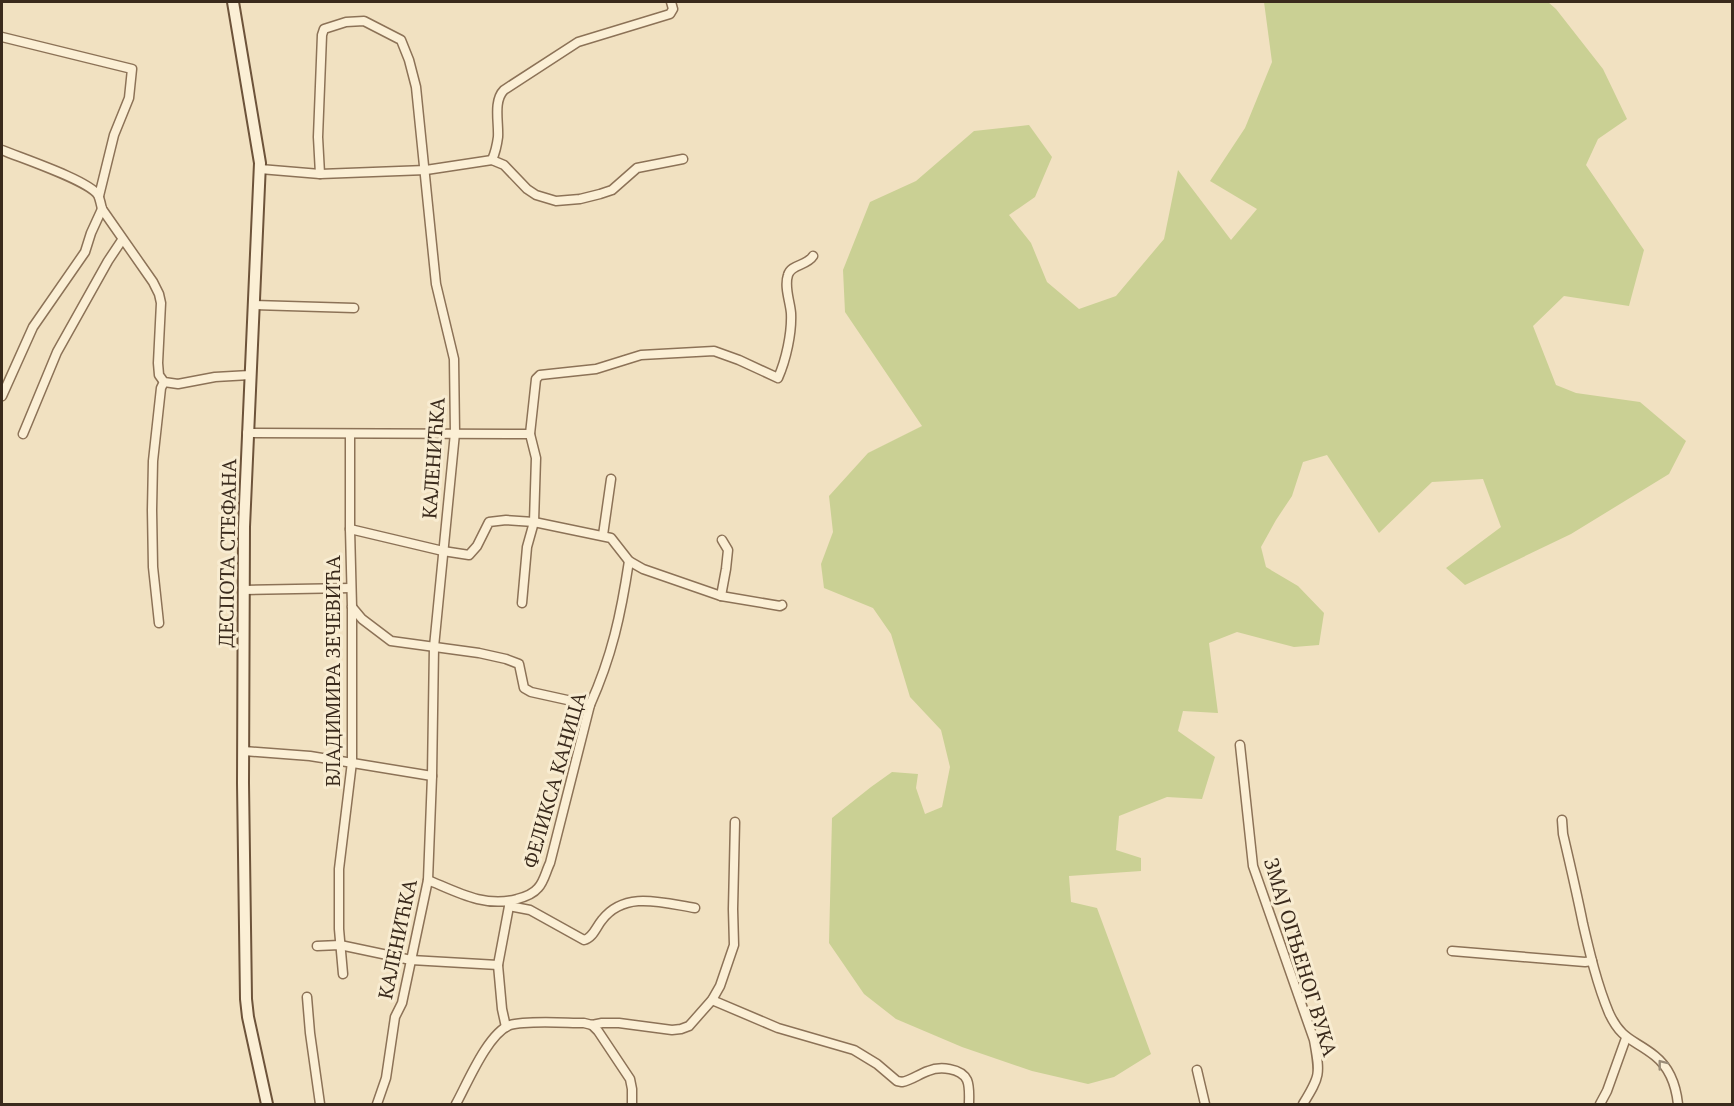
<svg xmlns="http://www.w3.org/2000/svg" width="1734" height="1106" viewBox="0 0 1734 1106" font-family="'PT Serif',serif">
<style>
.green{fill:#cad094}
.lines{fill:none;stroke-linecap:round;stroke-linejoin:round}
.minor-casing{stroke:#8c7257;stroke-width:11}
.secondary-casing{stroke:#6d533a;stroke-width:14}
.minor{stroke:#fbefd5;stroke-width:8}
.secondary{stroke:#fbefd5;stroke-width:10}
.oneway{stroke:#9a8c78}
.labels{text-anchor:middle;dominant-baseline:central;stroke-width:6;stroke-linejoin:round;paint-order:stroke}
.street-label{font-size:20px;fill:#3a2a1c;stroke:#f8ecd1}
</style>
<rect width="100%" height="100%" fill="#f1e1c1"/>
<polygon class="green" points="1264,2 1548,2 1556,9 1603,69 1627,119 1598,139 1586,165 1644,250 1629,306 1564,296 1533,326 1556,385 1576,393 1640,402 1686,441 1669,474 1571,534 1465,585 1446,568 1501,527 1483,479 1432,482 1379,533 1327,455 1303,462 1292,496 1276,520 1261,547 1266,567 1298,586 1324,613 1319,645 1294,647 1237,632 1209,643 1218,713 1183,711 1178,731 1215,757 1202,799 1167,797 1119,816 1116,850 1141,858 1141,871 1069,876 1071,902 1097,908 1151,1054 1114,1077 1088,1084 1032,1071 962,1047 896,1019 864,994 829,943 832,818 871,787 892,772 918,774 916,788 925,814 942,807 950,767 941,730 910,697 891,634 873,608 824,588 821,564 833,532 829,496 868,453 922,426 845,312 843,270 870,202 916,181 974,131 1029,125 1052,157 1035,197 1009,215 1031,243 1047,282 1079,309 1116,296 1164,239 1178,170 1231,240 1257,209 1210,181 1245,128 1272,62"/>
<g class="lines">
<defs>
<g id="minor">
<polyline points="2,37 132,69 129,98 114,135 99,196"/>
<path d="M2,150C21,158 88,180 98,195C100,199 101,205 102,209L153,282L159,294L161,303L158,363L159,375L164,382L178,384L215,377L250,375"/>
<path d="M492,160C495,153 497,145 498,137C499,123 493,101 504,90L578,42L670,14L673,9L671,2"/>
<polyline points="260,169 320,174 426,170 492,160 504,165 527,189 536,195 556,201 580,199 600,194 612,190 637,168 683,159"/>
<polyline points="320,174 318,137 322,35 324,29 346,22 364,21 401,40 409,60 416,87 436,284 454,359 455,433 434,647 432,776 428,880 402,1003 395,1017 386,1078 377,1104"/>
<polyline points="254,305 354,308"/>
<polyline points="2,396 33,327 85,252 91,233 102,209"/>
<polyline points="247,433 530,434"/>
<polyline points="23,434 57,352 108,261 122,240"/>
<polyline points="350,529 443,551 469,555 477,546 489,522 506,520 534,522 611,538 629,561 643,569 721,596 780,606 782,605"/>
<polyline points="603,535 611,479"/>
<polyline points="244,590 351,588"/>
<polyline points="721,596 726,569 728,550 722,540"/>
<path d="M522,603L527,547L534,522L536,458L530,434L536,379L540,375L596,369L641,355L714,351L739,360L778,378C786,360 792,333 791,313C790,301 784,287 788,275C791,264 807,266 813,256"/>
<polyline points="352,607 362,619 391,641 479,653 506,659 519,664 524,688 531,692 590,705"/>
<polyline points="159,623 153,567 152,510 153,461 161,388 164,382"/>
<path d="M1240,745L1253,866L1314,1040C1320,1074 1321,1075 1303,1104"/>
<polyline points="244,751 310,756 432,776"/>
<path d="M1562,820L1563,834C1570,864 1577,894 1583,924C1590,954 1597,984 1609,1013C1622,1041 1634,1039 1655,1056C1670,1068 1676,1086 1678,1104"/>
<path d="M428,880C457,892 485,908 517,899C525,897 533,894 538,888C544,882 546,871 550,863L590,705C612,656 621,614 629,561"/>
<path d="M509,906L530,910L584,940C593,938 596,927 602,920C625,890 663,903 695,908"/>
<polyline points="317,946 340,945 411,960 498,965"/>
<polyline points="1452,951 1585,962 1592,961"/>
<polyline points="343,974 339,929 339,869 352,762 352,607 350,529 350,434"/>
<polyline points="307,997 310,1033 320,1104"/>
<path d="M712,1000L778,1028L854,1050L877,1064L897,1081L902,1082C912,1080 919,1074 928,1071C940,1066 961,1068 967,1080C970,1087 969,1097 969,1104"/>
<polyline points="592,1025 598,1031 630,1079 632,1089 632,1104"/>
<polyline points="506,1027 502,1009 498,965 510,901"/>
<polyline points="1197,1070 1205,1104"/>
<path d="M456,1104C467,1084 488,1033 510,1025C526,1020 566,1023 584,1023L592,1025L602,1023H619L672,1030L681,1029L689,1026L712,1000L720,986L734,945L733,909L735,822"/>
<polyline points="1600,1104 1607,1091 1626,1038"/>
</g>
<polyline id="secondary" points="233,2 260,163 244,527 243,783 246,999 248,1017 267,1104"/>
</defs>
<use href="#minor" class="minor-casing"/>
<use href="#secondary" class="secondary-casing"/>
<use href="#minor" class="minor"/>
<use href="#secondary" class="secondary"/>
</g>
<defs><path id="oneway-chevron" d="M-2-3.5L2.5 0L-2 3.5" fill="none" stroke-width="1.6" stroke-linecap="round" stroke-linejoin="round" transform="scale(1.5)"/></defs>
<use class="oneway" href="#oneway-chevron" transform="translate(1662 1064) rotate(-128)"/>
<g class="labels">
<g class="street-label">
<text transform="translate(433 458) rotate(-86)">КАЛЕНИЋКА</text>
<text transform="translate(227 553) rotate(-89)">ДЕСПОТА СТЕФАНА</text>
<text transform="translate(332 671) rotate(-90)">ВЛАДИМИРА ЗЕЧЕВИЋА</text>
<text transform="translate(554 780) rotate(-74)">ФЕЛИКСА КАНИЦА</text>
<text transform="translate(397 939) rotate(-78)">КАЛЕНИЋКА</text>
<text transform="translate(1301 957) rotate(73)">ЗМАЈ ОГЊЕНОГ ВУКА</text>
</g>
</g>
<rect width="1734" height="1106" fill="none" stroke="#3a2a1c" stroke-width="6"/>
</svg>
